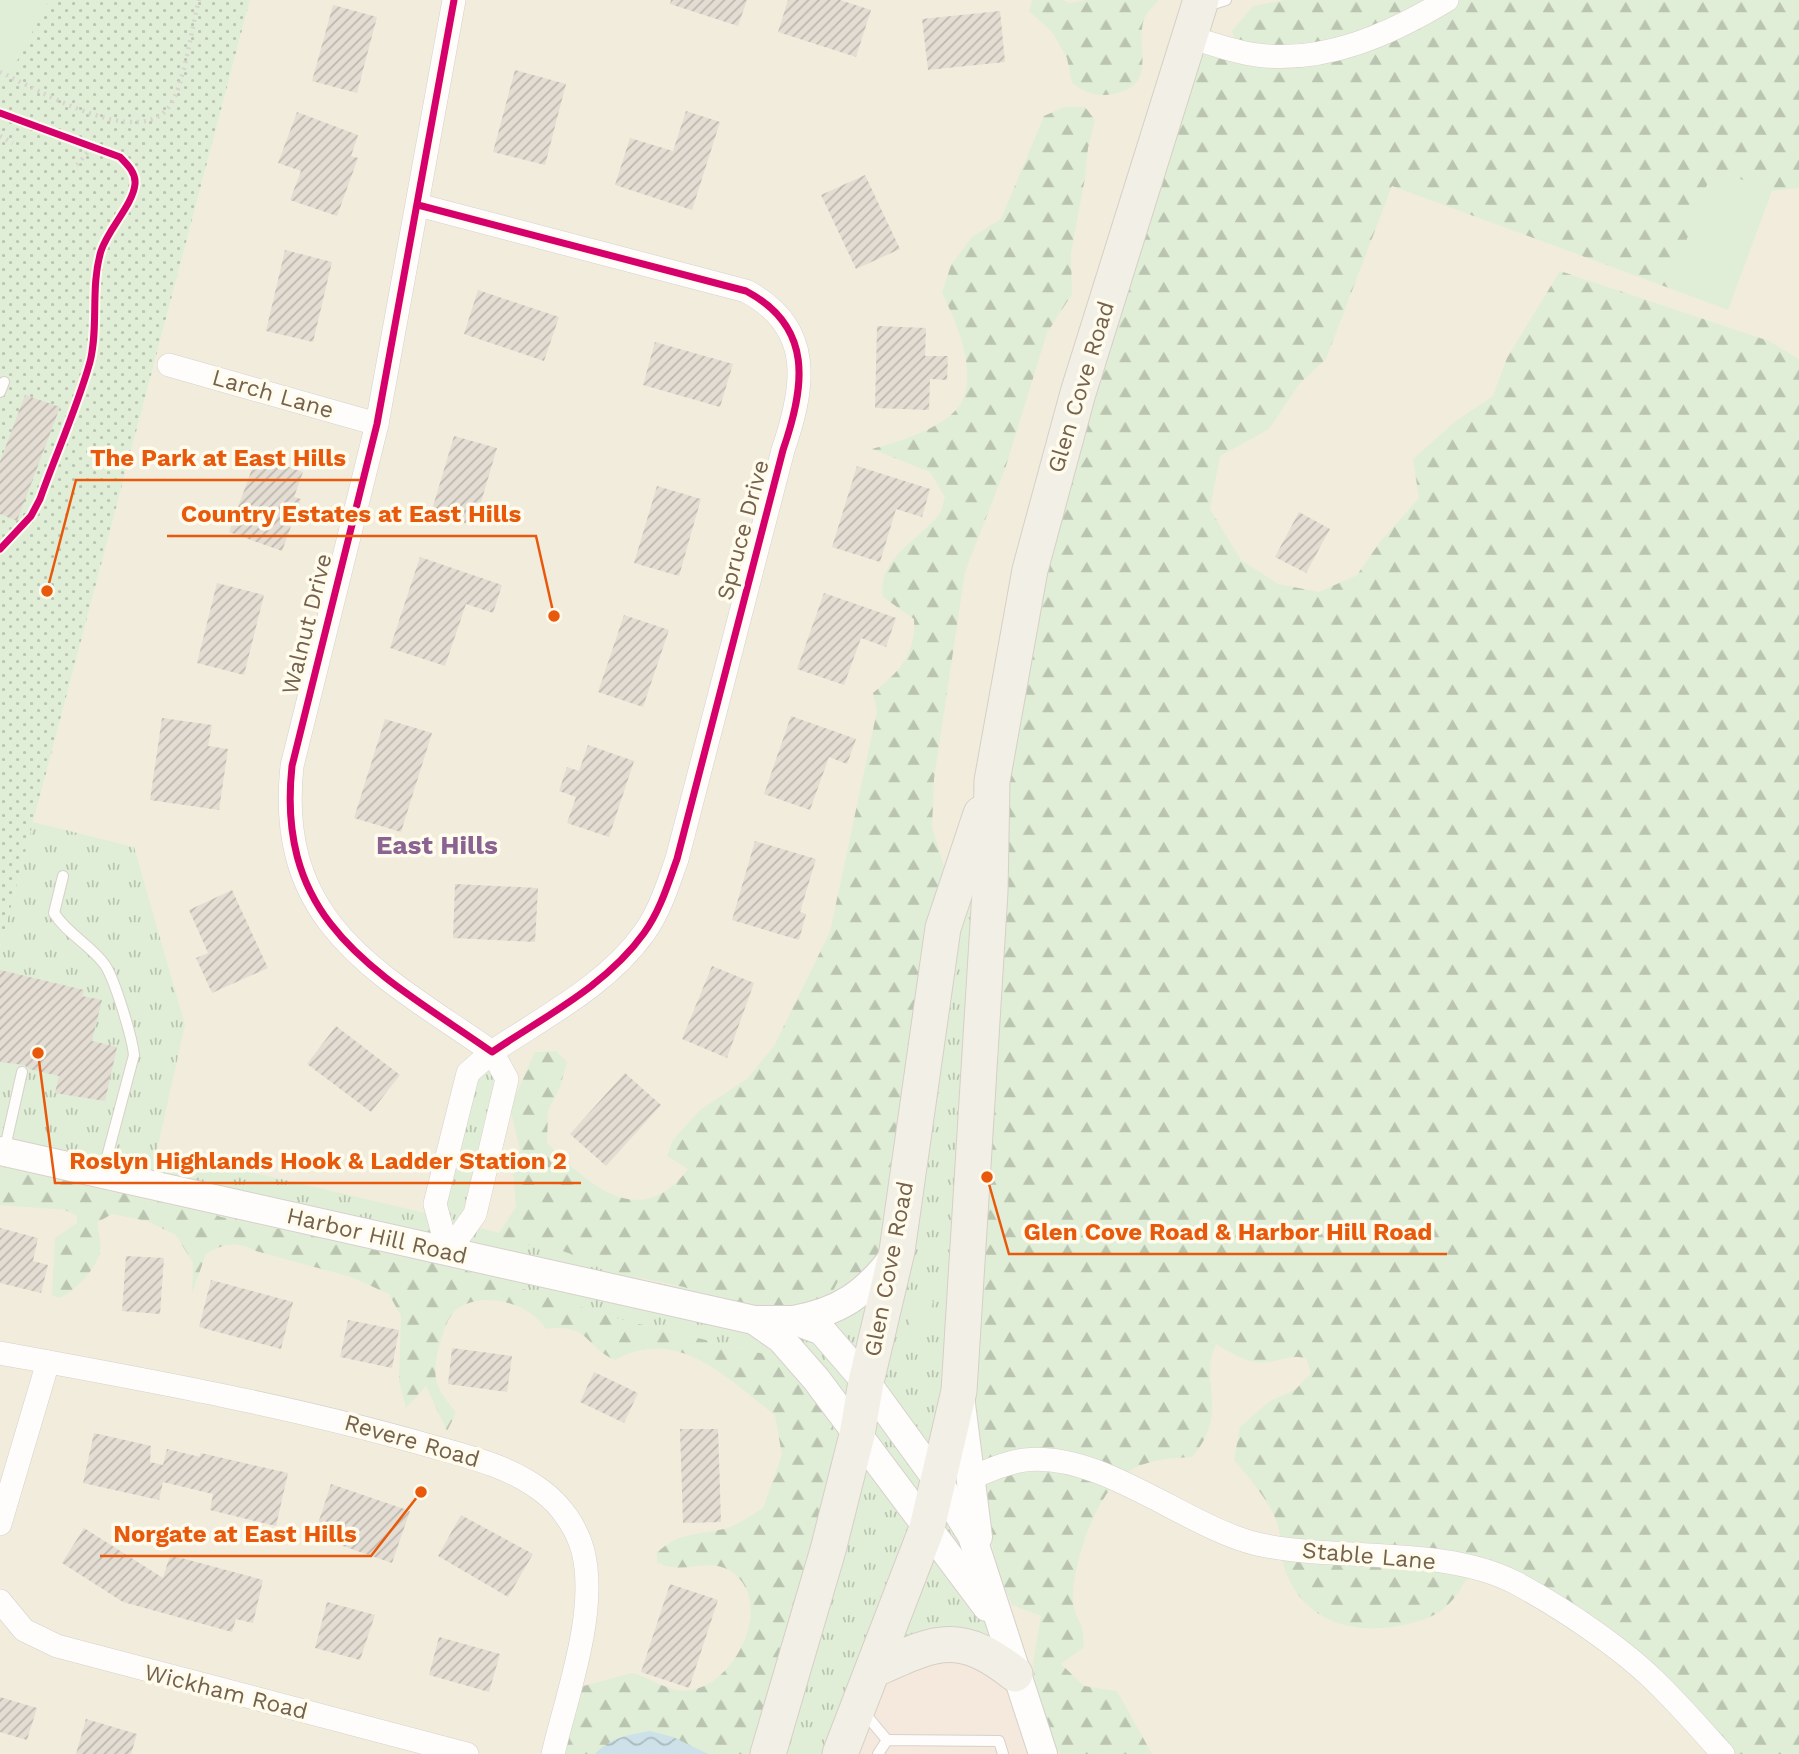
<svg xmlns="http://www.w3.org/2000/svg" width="1799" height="1754" viewBox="0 0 1799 1754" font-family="'Work Sans',sans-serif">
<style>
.residential{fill:#f2ecdc}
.commercial{fill:#f5e8dd}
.grass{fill:url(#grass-tufts)}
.forest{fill:url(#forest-firs)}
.park{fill:url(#park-dots)}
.garden{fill:#e0eed7}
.water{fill:url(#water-waves)}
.building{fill:url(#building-hatch)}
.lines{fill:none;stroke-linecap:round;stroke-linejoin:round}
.service-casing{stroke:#d6d1ca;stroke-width:12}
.minor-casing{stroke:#d6d1ca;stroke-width:24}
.tertiary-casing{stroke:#d6d1ca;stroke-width:30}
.primary-casing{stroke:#d6cfc6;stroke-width:37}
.path{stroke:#dad4ce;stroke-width:4.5;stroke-dasharray:2 5;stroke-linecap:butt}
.service{stroke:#fefdfc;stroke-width:10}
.minor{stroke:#fefdfc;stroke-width:23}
.tertiary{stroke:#fefdfc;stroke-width:28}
.primary{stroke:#f2f0e6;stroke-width:35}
.cycleway-casing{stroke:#fffbed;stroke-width:11}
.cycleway{stroke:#d6006c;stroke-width:7}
.labels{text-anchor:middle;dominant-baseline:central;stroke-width:7;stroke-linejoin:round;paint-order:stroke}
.street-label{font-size:23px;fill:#76614b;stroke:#fffbed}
.quarter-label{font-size:26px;font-weight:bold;fill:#8a6392;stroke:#fffbed}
.leader{fill:none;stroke:#e8590c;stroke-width:2.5}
.callout-dot{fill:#e8590c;stroke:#fffbed;stroke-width:2.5}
.callout-label{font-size:24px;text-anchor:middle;font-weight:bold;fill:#e8590c;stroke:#fffbed;stroke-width:7;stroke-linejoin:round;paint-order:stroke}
</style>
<defs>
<pattern id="grass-tufts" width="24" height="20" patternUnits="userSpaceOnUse" patternTransform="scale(1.75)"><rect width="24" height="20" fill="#e0eed7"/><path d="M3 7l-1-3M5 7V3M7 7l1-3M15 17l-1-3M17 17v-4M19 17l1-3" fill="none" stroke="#bac4b0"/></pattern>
<pattern id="forest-firs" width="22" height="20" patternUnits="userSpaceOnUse" patternTransform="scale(1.75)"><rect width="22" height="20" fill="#e0eed7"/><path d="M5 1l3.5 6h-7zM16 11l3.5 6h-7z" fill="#bac4b0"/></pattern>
<pattern id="park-dots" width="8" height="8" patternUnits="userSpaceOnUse" patternTransform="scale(1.75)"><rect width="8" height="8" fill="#e0eed7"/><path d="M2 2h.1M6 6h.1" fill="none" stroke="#bac4b0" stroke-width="1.8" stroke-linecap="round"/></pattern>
<pattern id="water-waves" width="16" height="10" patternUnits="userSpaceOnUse" patternTransform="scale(1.75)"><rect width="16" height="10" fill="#cde1e8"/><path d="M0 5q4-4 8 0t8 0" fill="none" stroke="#abbabe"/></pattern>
<pattern id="building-hatch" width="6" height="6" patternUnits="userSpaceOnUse" patternTransform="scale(1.75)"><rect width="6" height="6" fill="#e4ddd3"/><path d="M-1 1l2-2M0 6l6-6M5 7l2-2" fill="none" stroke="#bdb7ad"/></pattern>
</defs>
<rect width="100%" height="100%" fill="#f7f4ec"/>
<polygon class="residential" points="250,0 1799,0 1799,1754 1043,1754 798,1356 768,1754 0,1754 0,948"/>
<polygon class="commercial" points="923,1647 995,1659 1043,1754 840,1754 873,1670"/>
<polygon class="grass" points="992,781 945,1489 1015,1674 977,1649 873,1670 840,1754 768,1754 799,1371 772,1356 623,1320 376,1243 299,1233 221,1217 175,1196 74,1177 41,1178 0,1168 0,948 33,822 134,847 185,1025 157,1150 438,1216 468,1073 492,1052 507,1079 468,1225 499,1233 513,1250 537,1242 649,1282 684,1287 750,1309 832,1293 840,1277 855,1279 943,928"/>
<g class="forest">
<path d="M1032,0H1063L1069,3L1086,0H1159C1155,5 1148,11 1145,17C1133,43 1161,86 1113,94C1097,97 1085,93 1072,83L1067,58L1052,32L1029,11Z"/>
<path d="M1285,0H1799V188L1772,191L1713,169L1669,288L1392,186L1326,359L1299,384L1269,429L1220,456L1210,509L1241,560L1278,584L1319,592L1357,575L1380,542L1419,498L1413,459L1457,420L1493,396L1507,358L1560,271L1769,341L1799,359V1754H1723L1660,1686L1488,1572L1466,1580C1449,1611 1433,1619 1399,1626C1350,1635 1303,1620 1285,1570C1280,1555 1282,1537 1277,1522C1268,1499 1250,1479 1234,1460L1240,1427L1270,1401L1295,1390L1311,1373L1306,1358C1288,1355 1285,1360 1268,1362C1249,1365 1231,1353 1216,1344C1198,1383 1231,1412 1192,1457C1169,1458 1144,1460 1125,1474C1095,1495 1071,1568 1073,1602C1075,1621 1086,1623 1083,1648L1061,1664L1084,1686L1117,1691L1152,1754H1060L1037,1717L1033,1663L1041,1616L1012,1605L995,1565L987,1505L969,1426L992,781L1189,37L1237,44L1232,31L1253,6Z"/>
<path d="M1064,107H1085L1095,120L1088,148L1085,178L1071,253L1072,294L1047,333L1005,469L965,572L934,779L932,827L949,883L891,1243L855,1279L840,1277L832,1293L813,1309H750L684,1287L605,1271L571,1254L537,1242L513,1251L499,1233L516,1207L513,1170L520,1150L510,1108L535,1052L556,1051L567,1062L560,1087L548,1111L547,1143C588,1184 640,1233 688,1169L667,1156L673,1140L700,1110L747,1079L774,1046L830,932L877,711L873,693C899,672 916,655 914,619L883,597C877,559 916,542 937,517C942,512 943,503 945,497L930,472L872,449C898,442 954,426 964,397C975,366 956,321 942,293L951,265L972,237L1001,219L1044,116Z"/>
<path d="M0,1168L41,1177H74L175,1196L221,1217L299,1233L376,1243L623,1320L772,1356L799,1371L833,1413L834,1469L768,1754H553L576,1688L632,1673C652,1678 670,1694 692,1690C734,1683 772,1610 737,1576C711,1552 684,1578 657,1562V1553C678,1532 697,1535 724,1529C737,1526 751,1515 763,1508L782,1455L775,1415C726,1378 678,1325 615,1360C585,1347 590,1323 546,1329C530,1304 487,1291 460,1307C447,1315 444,1331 440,1344C436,1356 433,1374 438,1386C442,1395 450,1405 456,1413L447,1431L426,1386L406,1408L399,1381L401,1316L389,1294L351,1277L256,1251C236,1241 224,1243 206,1254L192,1293L193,1263L176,1235L147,1221L112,1214L98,1222C97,1231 102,1242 100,1251C98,1267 73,1294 59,1298L52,1295L55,1238L77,1223V1216L65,1210L0,1205Z"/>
</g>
<polygon class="park" points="0,0 250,0 0,948"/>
<g class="garden">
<polygon points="0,0 49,0 6,82 0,79"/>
<polygon points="1713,169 1772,191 1728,310 1669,288"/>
<polygon points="914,1297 933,1301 927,1335 908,1331"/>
</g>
<path class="water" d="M650,1731L673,1737L708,1754H595C611,1737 628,1735 650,1731Z"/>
<g class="building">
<polygon points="671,0 747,0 738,26 670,4"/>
<polygon points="788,0 840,0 871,10 856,57 778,32"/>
<polygon points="333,5 377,17 357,93 312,81"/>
<polygon points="1000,11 1005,62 928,70 922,19"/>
<polygon points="515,70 566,84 545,165 493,152"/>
<polygon points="686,111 720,122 692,210 615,185 630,138 673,151"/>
<polygon points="297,112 358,135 351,156 358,158 337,216 290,200 301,171 278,163"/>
<polygon points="865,175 900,249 856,269 821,195"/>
<polygon points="285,250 332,262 313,342 266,331"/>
<polygon points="478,290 559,317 544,361 464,334"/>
<polygon points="877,326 926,328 925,356 948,356 947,380 930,379 929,410 875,408"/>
<polygon points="655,342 733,364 720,407 643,385"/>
<polygon points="25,395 60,407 17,521 0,514 0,462"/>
<polygon points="454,436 497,448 474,526 431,513"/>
<polygon points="257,455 303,472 294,497 301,499 282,551 229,532"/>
<polygon points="857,466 930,489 922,517 896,509 880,562 832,547"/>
<polygon points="657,486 701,499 679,576 634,563"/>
<polygon points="1299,512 1330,529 1306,573 1275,557"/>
<polygon points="420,557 502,585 493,613 466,604 445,666 390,648"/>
<polygon points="217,583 264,595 244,675 197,663"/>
<polygon points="824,593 896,618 886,647 861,638 844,685 797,669"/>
<polygon points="624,615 669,630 643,707 598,692"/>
<polygon points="791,716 856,739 847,764 829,757 810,810 764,794"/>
<polygon points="162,718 212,725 208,746 228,749 219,810 150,800"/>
<polygon points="385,719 432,733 401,832 354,818"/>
<polygon points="588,745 634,761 609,837 567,823 576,797 559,791 567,767 579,771"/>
<polygon points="755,841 816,859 800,912 806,914 799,940 732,920"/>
<polygon points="455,884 538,888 535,942 453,938"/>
<polygon points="232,890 268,968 212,993 196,958 208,953 189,910"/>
<polygon points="712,966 754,983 727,1058 682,1039"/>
<polygon points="0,970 84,990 82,996 102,1000 92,1041 117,1047 105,1101 55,1093 59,1076 29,1069 24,1065 0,1062"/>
<polygon points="336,1026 400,1075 371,1112 307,1064"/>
<polygon points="625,1073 661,1105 606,1166 570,1134"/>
<polygon points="0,1228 38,1238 33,1261 48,1265 41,1293 0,1283"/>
<polygon points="126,1256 164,1258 160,1314 122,1311"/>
<polygon points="211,1280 293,1302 281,1349 199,1327"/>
<polygon points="348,1320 399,1330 392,1368 340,1357"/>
<polygon points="452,1348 512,1356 507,1392 448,1384"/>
<polygon points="594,1372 638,1393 624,1423 580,1402"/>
<polygon points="680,1429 718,1429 721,1522 683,1523"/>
<polygon points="94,1433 151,1446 150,1462 163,1465 167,1449 200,1457 201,1453 288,1473 276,1526 210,1510 213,1494 163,1482 159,1500 83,1483"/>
<polygon points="331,1484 410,1511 392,1563 314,1536"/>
<polygon points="461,1515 533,1554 508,1597 438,1556"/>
<polygon points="84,1528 163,1578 170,1555 263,1580 253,1623 236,1619 232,1632 123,1602 62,1563"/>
<polygon points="670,1584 718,1600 689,1688 641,1672"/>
<polygon points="327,1602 375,1615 360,1660 315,1648"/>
<polygon points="439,1637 500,1654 489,1692 429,1675"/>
<polygon points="0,1697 37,1708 27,1740 0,1732"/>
<polygon points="86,1719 137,1734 131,1754 76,1754"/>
</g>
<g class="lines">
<defs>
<g id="service">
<polyline points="1204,7 1226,0"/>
<polyline points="0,392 4,382"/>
<path d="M63,876L54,913C67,934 91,945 105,965C115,980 132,1037 134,1055L103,1172"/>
<polyline points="4,1152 22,1072"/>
<polyline points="862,1710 887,1740"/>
<polyline points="878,1754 887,1740 999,1741 1003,1754"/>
</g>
<g id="minor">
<path d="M1189,37C1211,43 1234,52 1257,55C1324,64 1391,34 1447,0"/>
<path d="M418,205L746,291C814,327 805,386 783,450L677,859C668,884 660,911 644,933C607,985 544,1017 492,1052C379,973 275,925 292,766L377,424L454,0"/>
<polyline points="169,365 377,424"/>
<polygon points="492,1052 507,1079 475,1214 448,1252 435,1204 468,1073"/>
<path d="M0,1353C141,1379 282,1404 420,1443C461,1455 507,1464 542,1491C561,1505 577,1528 583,1551C598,1612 567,1694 553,1754"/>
<path d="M971,1478C988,1471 1006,1462 1025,1460C1101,1451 1186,1527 1257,1544C1338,1562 1444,1545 1516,1583C1564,1609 1624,1649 1662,1688C1683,1709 1703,1732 1723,1754"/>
<polyline points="0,1524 48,1362"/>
<polyline points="0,1601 24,1630 57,1646 467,1754"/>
</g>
<g id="tertiary">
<polyline points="0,1151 754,1320 793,1320 822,1331 866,1382 938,1481 972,1536 1043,1754"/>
<polyline points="754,1320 781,1339 816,1379 987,1607"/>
<path d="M793,1320C839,1312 866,1294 894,1256"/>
<polyline points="961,1404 978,1537"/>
</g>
<g id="primary">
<path d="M873,1670C934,1643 957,1628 1015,1674"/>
<polyline points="768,1754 828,1550 857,1435 866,1382 897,1251 943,928 981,814"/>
<polyline points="840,1754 927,1528 959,1391 990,892 992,781 1030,570 1078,393 1201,0"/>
</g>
</defs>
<use href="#service" class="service-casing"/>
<use href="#minor" class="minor-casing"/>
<use href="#tertiary" class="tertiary-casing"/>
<use href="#primary" class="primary-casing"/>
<g class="path">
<path d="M0,72C38,89 141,153 171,104C184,84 192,26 199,0"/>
<polyline points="0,136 13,143"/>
<polyline points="77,165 93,146"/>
</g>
<use href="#service" class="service"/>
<use href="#minor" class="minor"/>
<use href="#tertiary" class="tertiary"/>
<use href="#primary" class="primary"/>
<defs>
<g id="cycleway">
<path d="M0,113L120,157C128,165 136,173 135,184C133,205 108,229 101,251C90,288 99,326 90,362C77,408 56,454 40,499L31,516L0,549"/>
<path d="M418,205L746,291C814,327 805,386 783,450L677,859C668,884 660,911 644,933C607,985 544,1017 492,1052C379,973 275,925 292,766L377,424L454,0"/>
</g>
</defs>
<use href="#cycleway" class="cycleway-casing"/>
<use href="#cycleway" class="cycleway"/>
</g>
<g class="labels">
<g class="street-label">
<text transform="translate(1081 387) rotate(-73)">Glen Cove Road</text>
<text transform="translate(273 394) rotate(16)">Larch Lane</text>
<text transform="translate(743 530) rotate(-75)">Spruce Drive</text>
<text transform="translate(307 624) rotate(-76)">Walnut Drive</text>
<text transform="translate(377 1236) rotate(13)">Harbor Hill Road</text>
<text transform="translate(889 1269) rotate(-79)">Glen Cove Road</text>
<text transform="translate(412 1441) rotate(16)">Revere Road</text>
<text transform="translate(1369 1556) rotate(5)">Stable Lane</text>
<text transform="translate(226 1692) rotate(14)">Wickham Road</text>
</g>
<g class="quarter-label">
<text x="437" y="845">East Hills</text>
</g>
</g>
<path class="leader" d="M47 591L76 480H360M554 616L536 536H167M38 1053L55 1183H581M987 1177L1009 1254H1447M421 1492L371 1556H100"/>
<g class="callout-dot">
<circle cx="47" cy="591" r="7"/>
<circle cx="554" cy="616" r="7"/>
<circle cx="38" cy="1053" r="7"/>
<circle cx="987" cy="1177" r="7"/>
<circle cx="421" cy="1492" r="7"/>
</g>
<g class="callout-label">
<text x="218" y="466">The Park at East Hills</text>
<text x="351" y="522">Country Estates at East Hills</text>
<text x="318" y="1169">Roslyn Highlands Hook &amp; Ladder Station 2</text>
<text x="1228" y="1240">Glen Cove Road &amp; Harbor Hill Road</text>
<text x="235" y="1542">Norgate at East Hills</text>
</g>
</svg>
